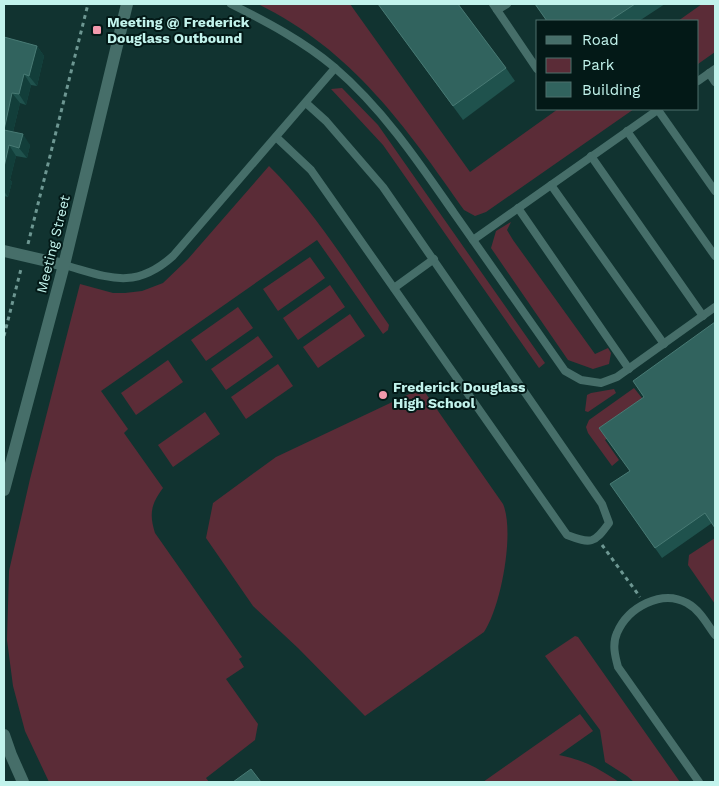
<svg xmlns="http://www.w3.org/2000/svg" width="719" height="786" viewBox="0 0 719 786" font-family="'Work Sans',sans-serif">
<style>
.green{fill:#5b2c37}
.lines{fill:none;stroke-linecap:round;stroke-linejoin:round}
.path{stroke:#6d9792;stroke-width:3;stroke-dasharray:4 4;stroke-linecap:butt}
.service{stroke:#466e69;stroke-width:8}
.minor{stroke:#466e69;stroke-width:12}
.wall{fill:#1f524d}
.shaded-wall{fill:#123e3a}
.building{fill:#31635e;stroke:#487a74}
.poi-dot{fill:#f29aad;stroke:#031917;stroke-width:2}
.labels{text-anchor:middle;dominant-baseline:central;stroke-width:4;stroke-linejoin:round;paint-order:stroke}
.poi-label{font-size:14px;font-weight:bold;fill:#c2f3ec;stroke:#031917;text-anchor:start}
.street-label{font-size:14px;fill:#c2f3ec;stroke:#031917}
</style>
<rect width="100%" height="100%" fill="#113330"/>
<g class="green">
<path d="M258,4H350L470,172L558,109H634L486,212L475,216L464,210C406,127 352,50 258,4Z"/>
<polygon points="702,4 715,4 715,52 698,64 698,21 678,21"/>
<polygon points="342,88 378,125 545,363 539,368 383,145 331,89"/>
<path d="M269,166C315,211 352,272 389,325L388,330L383,334L317,240L101,391L128,429L124,433L163,488C151,504 149,514 155,533L242,657L239,659L244,667L226,679L258,724L255,740L206,778L209,782H49L25,731L13,686L7,640L9,571L30,479L80,284L113,293H125L142,291L163,283L188,259Z"/>
<polygon points="511,222 507,230 513,240 595,354 608,348 611,353 609,364 593,369 568,360 491,248 496,231"/>
<polygon points="310,257 325,278 278,311 263,289"/>
<polygon points="330,285 345,307 298,340 283,318"/>
<polygon points="238,307 253,328 206,361 191,340"/>
<polygon points="350,314 365,336 318,368 303,347"/>
<polygon points="258,336 273,357 226,390 211,369"/>
<polygon points="168,360 183,382 136,415 121,393"/>
<polygon points="278,364 293,386 246,419 231,397"/>
<path d="M422,388L503,504C515,532 501,607 484,632L365,716L298,648L253,606L206,538L213,503L276,457Z"/>
<polygon points="634,388 650,408 605,440 619,460 612,466 588,433 586,427 589,420"/>
<polygon points="614,389 616,393 588,412 585,411 587,395 591,393"/>
<polygon points="205,412 220,434 173,467 158,445"/>
<polygon points="715,538 715,604 688,565 689,555"/>
<polygon points="575,636 578,637 680,782 634,782 627,776 605,762 600,730 545,656"/>
<path d="M580,714L593,731L559,755C586,761 596,767 619,782H483Z"/>
</g>
<g class="lines">
<g class="path">
<polyline points="28,244 88,4"/>
<polyline points="4,336 21,269"/>
<polyline points="602,545 640,597"/>
</g>
<g class="service">
<path d="M231,4C267,22 303,41 334,67C382,108 418,161 454,213C491,265 528,318 565,371L581,380L601,383L617,377L715,307"/>
<polyline points="493,4 537,69"/>
<polyline points="497,10 507,4"/>
<polyline points="709,73 715,82"/>
<polyline points="698,81 715,69"/>
<polyline points="658,110 715,191"/>
<polyline points="627,131 715,256"/>
<path d="M276,137L311,170L567,535C591,544 594,544 609,523L602,504L383,187L326,121L306,103"/>
<polyline points="591,156 703,316"/>
<polyline points="551,185 664,344"/>
<polyline points="518,208 629,369"/>
<polyline points="473,240 659,109"/>
<path d="M64,265C108,277 134,291 173,256L335,68"/>
<polyline points="394,288 434,259"/>
<path d="M699,782L618,667C615,656 612,644 617,633C628,607 662,589 687,603C700,610 707,624 715,635"/>
</g>
<g class="minor">
<polyline points="4,251 64,265"/>
<polyline points="4,490 64,265 127,4"/>
<polyline points="4,735 11,755 23,782"/>
</g>
</g>
<g class="wall">
<polygon points="378,4 506,68 515,81 463,120"/>
<polygon points="535,4 665,4 639,21 547,21"/>
<polygon points="4,37 37,46 44,56 37,86 31,85 26,105 20,103 13,132 30,145 27,158 16,156 10,180 12,182 8,197 4,196"/>
<polygon points="715,322 712,523 662,558 610,484 630,471 644,397"/>
</g>
<g class="shaded-wall">
<polygon points="37,46 44,56 37,86 29,76"/>
<polygon points="24,74 31,85 26,105 19,94"/>
<polygon points="12,93 20,103 11,140 4,130"/>
<polygon points="23,134 30,145 27,158 19,148"/>
<polygon points="9,145 16,156 10,180 12,182 8,197 4,191 4,167"/>
</g>
<g class="building">
<polygon points="378,4 458,4 506,68 453,106"/>
<polygon points="535,4 635,4 609,21 547,21"/>
<polygon points="4,37 37,46 29,76 24,74 19,94 12,93 4,130 23,134 19,148 9,145 4,167"/>
<polygon points="715,322 715,528 705,513 655,548 610,484 630,471 599,428 644,397 633,381"/>
<polygon points="251,769 261,782 233,782"/>
</g>
<g class="poi-dot">
<rect x="92" y="25" width="10" height="10" rx="2.5"/>
<circle cx="383" cy="395" r="5"/>
</g>
<g class="labels">
<g class="poi-label">
<text x="107" y="22">Meeting @ Frederick<tspan x="107" dy="16">Douglass Outbound</tspan></text>
<text x="393" y="387">Frederick Douglass<tspan x="393" dy="16">High School</tspan></text>
</g>
<g class="street-label">
<text transform="translate(53 244) rotate(-76)">Meeting Street</text>
</g>
</g>
<rect width="719" height="786" fill="none" stroke="#c2f3ec" stroke-width="10"/>
<rect x="536" y="20" width="162" height="90" fill="#031917" stroke="#4f706c"/>
<rect x="546" y="36" width="25" height="8" fill="#466e69" stroke="#4f706c"/>
<text x="582" y="45" font-size="15" fill="#c2f3ec">Road</text>
<rect x="546" y="58" width="25" height="15" fill="#5b2c37" stroke="#4f706c"/>
<text x="582" y="70" font-size="15" fill="#c2f3ec">Park</text>
<rect x="546" y="82" width="25" height="15" fill="#31635e" stroke="#4f706c"/>
<text x="582" y="95" font-size="15" fill="#c2f3ec">Building</text>
</svg>
